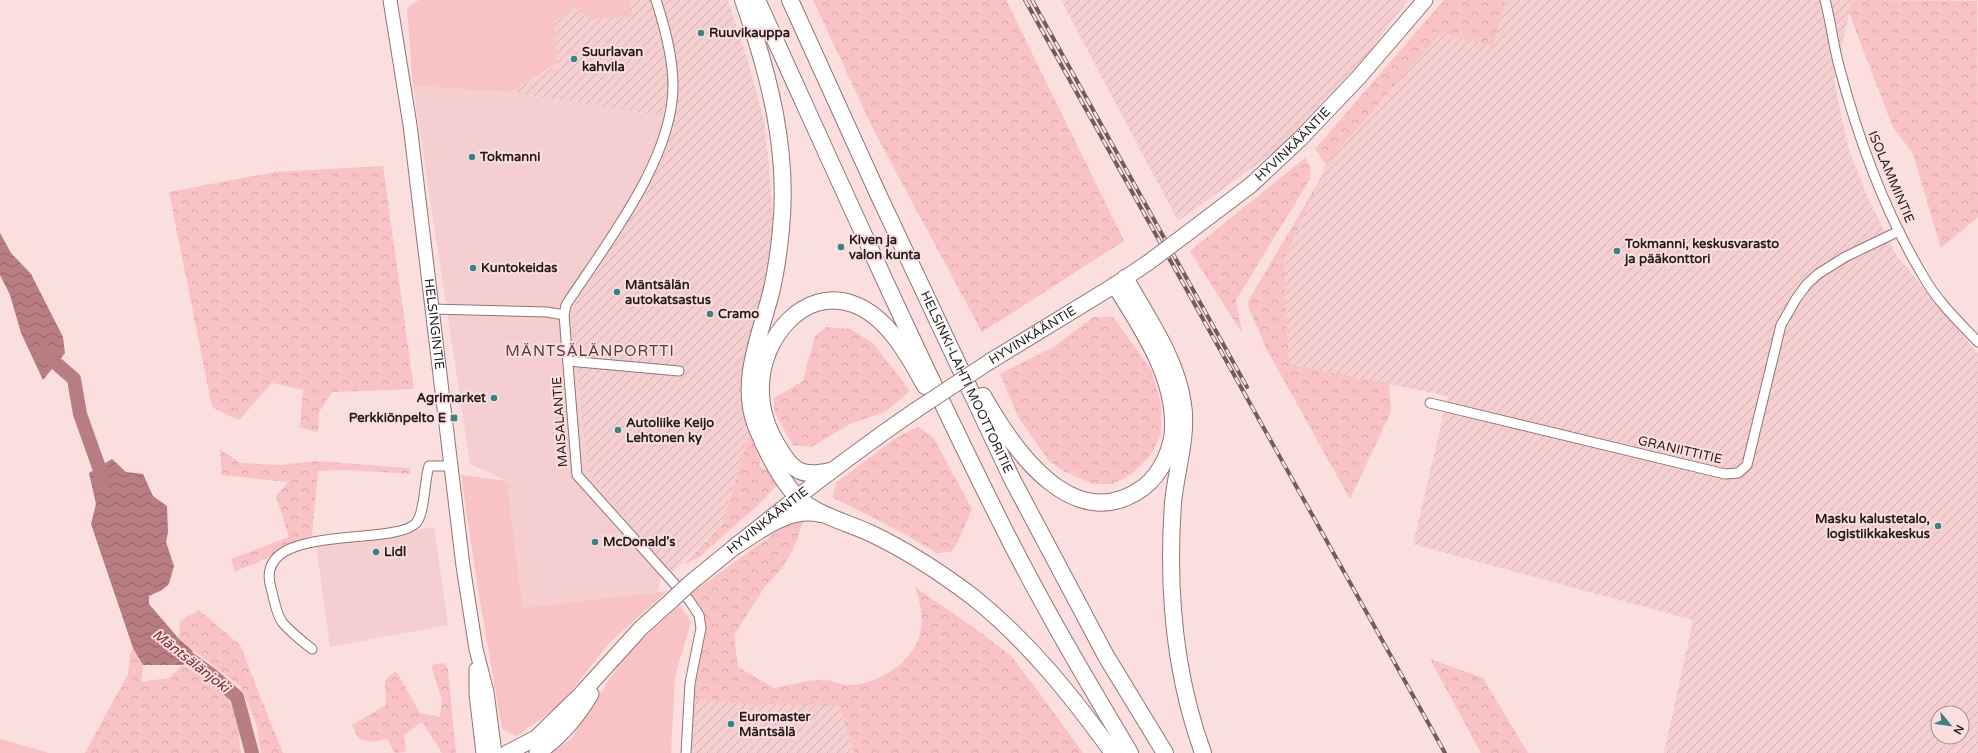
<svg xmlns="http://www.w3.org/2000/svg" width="1978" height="753" viewBox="0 0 1978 753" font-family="'Varela Round',sans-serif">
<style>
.built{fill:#f5cfd0}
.industrial{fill:url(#industrial-furrows);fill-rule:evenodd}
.grass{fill:#f9c2c4}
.forest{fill:url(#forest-crowns)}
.water{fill:url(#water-waves)}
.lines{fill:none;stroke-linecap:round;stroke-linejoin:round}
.river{stroke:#b77d80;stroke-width:14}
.minor-casing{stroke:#907576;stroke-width:11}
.secondary-casing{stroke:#907576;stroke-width:15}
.trunk-casing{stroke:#907576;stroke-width:17}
.motorway-casing{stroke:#907576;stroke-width:18}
.minor{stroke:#fff;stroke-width:9}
.secondary{stroke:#fff;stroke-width:13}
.trunk{stroke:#fff;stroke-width:15}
.motorway{stroke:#fff;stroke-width:16}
.rail-casing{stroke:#6f5d5e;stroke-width:4}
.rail{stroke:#fbdede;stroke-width:2.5;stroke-dasharray:8;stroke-linecap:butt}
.trunk-bridge-casing{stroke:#907576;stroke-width:17;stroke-linecap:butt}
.trunk-bridge{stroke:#fff;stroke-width:15}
.poi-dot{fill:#3a8383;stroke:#fbdede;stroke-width:1.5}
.labels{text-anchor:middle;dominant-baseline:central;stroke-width:4;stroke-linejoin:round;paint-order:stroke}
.poi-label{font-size:13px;font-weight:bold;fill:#261b1c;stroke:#fbdede;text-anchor:start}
.street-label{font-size:13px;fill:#261b1c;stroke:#fbdede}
.water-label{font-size:14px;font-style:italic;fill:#762d36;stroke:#fbdede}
.quarter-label{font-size:15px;letter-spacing:1px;fill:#533c3c;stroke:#fbdede}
</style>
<defs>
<pattern id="industrial-furrows" width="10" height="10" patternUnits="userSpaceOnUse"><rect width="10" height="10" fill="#f5cfd0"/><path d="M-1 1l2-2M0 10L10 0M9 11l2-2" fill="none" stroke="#d2b1b2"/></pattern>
<pattern id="forest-crowns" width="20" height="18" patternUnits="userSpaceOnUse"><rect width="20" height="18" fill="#f9c2c4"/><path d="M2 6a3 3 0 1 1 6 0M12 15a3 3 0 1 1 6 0" fill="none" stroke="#d5a6a8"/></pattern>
<pattern id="water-waves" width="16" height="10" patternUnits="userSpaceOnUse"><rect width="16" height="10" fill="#b77d80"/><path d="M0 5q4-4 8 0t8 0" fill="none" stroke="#956668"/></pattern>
</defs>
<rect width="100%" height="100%" fill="#fbdede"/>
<g class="built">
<polygon points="413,86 510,92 677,118 649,189 570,313 663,565 658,592 523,608 507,481 470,464"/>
<polygon points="434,527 448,625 330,647 316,545"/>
</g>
<g class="industrial">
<polygon points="628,0 728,0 749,65 764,121 769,166 773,219 768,272 740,385 750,431 723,524 671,573 588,473 570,313 649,189 677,118 510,92 557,65 555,22 572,6 630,17"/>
<polygon points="1061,0 1408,0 1362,61 1276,151 1178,221"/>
<path d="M1506,0H1852L1834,81L1848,147L1867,196L1897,256L1978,354V753H1664L1693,620L1413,544L1448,396L1289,364L1284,261L1326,164L1441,33L1493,46ZM1938,713H1962V737H1938Z"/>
<polygon points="693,699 839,706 854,753 690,753"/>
</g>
<g class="grass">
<polygon points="419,0 628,0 631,17 592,19 572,6 555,22 557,64 510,92 413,86 407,8"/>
<polygon points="461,475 507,481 523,608 667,591 608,644 560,705 517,736 502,729 478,589"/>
<polygon points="680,605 691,622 675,676 671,753 551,753 572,738 625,655"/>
<polygon points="0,739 49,753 0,753"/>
</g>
<g class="forest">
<polygon points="813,0 1006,0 1124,241 982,332 874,131"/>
<polygon points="1444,0 1506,0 1493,46 1441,33 1326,164 1315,149"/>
<polygon points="1852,0 1977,1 1978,217 1941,248 1913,154 1893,127 1849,13"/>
<polygon points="1305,158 1311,168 1310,179 1236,300 1242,333 1190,251"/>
<polygon points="383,166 414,389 332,392 319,412 318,433 300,427 303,390 272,383 239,420 212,407 169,192 275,172"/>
<polygon points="1318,183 1284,261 1289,364 1389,384 1391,412 1350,499 1266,348 1247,303"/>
<polygon points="1093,317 1113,317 1151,370 1161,403 1161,435 1150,456 1133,473 1113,484 1093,484 1063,471 1049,461 1019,418 1000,374 1055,346"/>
<polygon points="826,327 850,329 873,343 910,391 885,412 850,424 811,447 793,445 774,412 774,398 803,381 815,336"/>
<polygon points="918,427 933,437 972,509 957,543 951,552 937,553 903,533 832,497 836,483 897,437"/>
<polygon points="750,431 763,454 759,466 775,475 777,485 758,505 698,558 684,564 723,524"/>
<polygon points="220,450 241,463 280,465 316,461 409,468 411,474 347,470 318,471 312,535 257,563 235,571 231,559 289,537 276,496 288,482 222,475"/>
<path d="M804,519L793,550L782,568L764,588L734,635L738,667L774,688C790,685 807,680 822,680C832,679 842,686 852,685C881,683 916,660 921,630C924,617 919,601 916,588L973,627L1011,656L1041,695L1083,753H854L839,706L751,704L693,699L705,629L703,614L690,594L782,528Z"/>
<polygon points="199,610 240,645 283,753 261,753 256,723 248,703 240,686 179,639 180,621"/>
<path d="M133,648L143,665L141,682L169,678L183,665C196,673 225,690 231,704C238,719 239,737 241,753H85L128,674L130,654Z"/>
<polygon points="1430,659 1483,678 1528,753 1481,753"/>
<polygon points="444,663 448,669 456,753 442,753 422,722 404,735 406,752 395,753 387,739 372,742 359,739 352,725 386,705 385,680 396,671 420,713 440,717 442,700 431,665"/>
</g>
<g class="water">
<polygon points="0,233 11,253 31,274 63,337 65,353 43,380 21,333 10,295 0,275"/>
<polygon points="112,459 126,472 143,474 153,496 167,506 168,532 166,542 174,566 169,584 162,590 149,596 149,604 179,639 193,651 183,665 143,665 133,648 91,524 96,504 89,473"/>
</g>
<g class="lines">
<g class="river">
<polyline points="42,351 74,379 80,414 101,473 102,485"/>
<polyline points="173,647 213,676 237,697 252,753"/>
</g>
<defs>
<g id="minor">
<path d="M656,0C665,28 673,57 673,86C673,160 605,245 566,305L564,315L577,475L689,600L699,615L701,628L690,683L686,753"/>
<path d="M1825,0C1831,22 1833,44 1839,66C1858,138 1883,209 1922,274C1936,300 1958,321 1978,342"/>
<polyline points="431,309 547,312 564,315"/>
<polyline points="568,361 679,371"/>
<polyline points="1430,403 1725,474 1738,473 1747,465 1781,325 1796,299 1807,284 1818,274 1845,257 1899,231"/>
<path d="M312,649C302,641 290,632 282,622C276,614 274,598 271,588C252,522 389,547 415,524C425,516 424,481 429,466H450"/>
</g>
<g id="secondary">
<path id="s1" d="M390,0L410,125L463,566L476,649L487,692L495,753"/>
<polyline points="476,669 476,694 483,753"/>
</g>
<g id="trunk">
<path id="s2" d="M1185,235L1251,185L1300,139L1359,77L1425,0"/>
<path id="s3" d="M989,362L1115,285L1149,262"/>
<path id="s4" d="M689,584C763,523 837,464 916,410"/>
<polyline points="507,753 536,738 581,694 641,628 672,600"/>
<path d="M537,753C559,739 578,716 591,694"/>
</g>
<g id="motorway">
<path d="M743,0C769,74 789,150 781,229C779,250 776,272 771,293C760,335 739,383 756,426C765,449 783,486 802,501C821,516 848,523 870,533C906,550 940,572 973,597C1028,641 1072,696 1113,753"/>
<path d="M757,0C836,173 913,347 998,517C1038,598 1084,676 1130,753"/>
<path id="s5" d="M790,0L879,196L1012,479L1106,656L1165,753"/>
<path d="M1125,278C1147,317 1177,359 1183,404C1188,437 1176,470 1173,503C1167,587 1174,673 1203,753"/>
<path d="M983,396C1013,449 1074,539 1144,487C1162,473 1174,446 1173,423C1173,373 1140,326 1115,285"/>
<path d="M830,471C802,477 793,472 779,448C767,429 760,407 761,385C762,339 803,286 853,304C887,316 909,356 925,386"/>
<path d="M737,545C761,530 790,506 821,514"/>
</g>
</defs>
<use href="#minor" class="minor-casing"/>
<use href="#secondary" class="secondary-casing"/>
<use href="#trunk" class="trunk-casing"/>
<use href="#motorway" class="motorway-casing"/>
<use href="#minor" class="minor"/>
<use href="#secondary" class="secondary"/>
<use href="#trunk" class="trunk"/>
<use href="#motorway" class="motorway"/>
<defs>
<g id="rail">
<polyline points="1025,0 1445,753"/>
<polyline points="1032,0 1247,387"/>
</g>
</defs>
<use href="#rail" class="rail-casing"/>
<use href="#rail" class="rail"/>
<defs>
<g id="trunk-bridge">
<polyline points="1149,262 1185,235"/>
<polyline points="916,410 989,362"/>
<polyline points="672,600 689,584"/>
</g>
</defs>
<use href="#trunk-bridge" class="trunk-bridge-casing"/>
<use href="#trunk-bridge" class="trunk-bridge"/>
</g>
<g class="poi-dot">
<circle cx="701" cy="33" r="4"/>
<circle cx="574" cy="59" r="4"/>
<circle cx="472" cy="157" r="4"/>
<circle cx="841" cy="247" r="4"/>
<circle cx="1617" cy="251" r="4"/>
<circle cx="473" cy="268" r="4"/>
<circle cx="617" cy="292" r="4"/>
<circle cx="710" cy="314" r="4"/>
<circle cx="494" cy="398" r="4"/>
<rect x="450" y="414" width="8" height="8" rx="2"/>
<circle cx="618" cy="430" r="4"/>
<circle cx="1938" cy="526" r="4"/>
<circle cx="595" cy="542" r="4"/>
<circle cx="376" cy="552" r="4"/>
<circle cx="731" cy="724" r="4"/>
</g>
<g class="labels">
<g class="poi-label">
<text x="709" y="33">Ruuvikauppa</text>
<text x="582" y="52">Suurlavan<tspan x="582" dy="15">kahvila</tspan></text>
<text x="480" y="157">Tokmanni</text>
<text x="849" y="240">Kiven ja<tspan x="849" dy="15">valon kunta</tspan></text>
<text x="1625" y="244">Tokmanni, keskusvarasto<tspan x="1625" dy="15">ja pääkonttori</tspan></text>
<text x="481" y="268">Kuntokeidas</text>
<text x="625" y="285">Mäntsälän<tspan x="625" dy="15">autokatsastus</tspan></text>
<text x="718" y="314">Cramo</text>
<text x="486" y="398" text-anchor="end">Agrimarket</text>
<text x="446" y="418" text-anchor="end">Perkkiönpelto E</text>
<text x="626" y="423">Autoliike Keijo<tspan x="626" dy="15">Lehtonen ky</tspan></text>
<text x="1930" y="519" text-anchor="end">Masku kalustetalo,<tspan x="1930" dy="15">logistiikkakeskus</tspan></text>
<text x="603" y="542">McDonald's</text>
<text x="384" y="552">Lidl</text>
<text x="739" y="717">Euromaster<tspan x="739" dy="15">Mäntsälä</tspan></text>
</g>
<g class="street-label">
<text stroke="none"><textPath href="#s2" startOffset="141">HYVINKÄÄNTIE</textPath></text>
<text transform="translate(1891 177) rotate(67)">ISOLAMMINTIE</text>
<text stroke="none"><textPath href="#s1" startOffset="327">HELSINGINTIE</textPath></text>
<text stroke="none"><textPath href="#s3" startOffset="51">HYVINKÄÄNTIE</textPath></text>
<text stroke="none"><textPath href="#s5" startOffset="421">HELSINKI-LAHTI MOOTTORITIE</textPath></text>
<text transform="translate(560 422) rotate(-94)">MAISALANTIE</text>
<text transform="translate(1680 450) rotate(13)">GRANIITTITIE</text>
<text stroke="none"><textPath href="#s4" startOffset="101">HYVINKÄÄNTIE</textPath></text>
</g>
<g class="water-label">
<text transform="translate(191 661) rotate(38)">Mäntsälänjoki</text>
</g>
<g class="quarter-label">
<text x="590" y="351">MÄNTSÄLÄNPORTTI</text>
</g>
</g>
<g transform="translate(1950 725) rotate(119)"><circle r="19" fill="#fbdede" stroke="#a69090"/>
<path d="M0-3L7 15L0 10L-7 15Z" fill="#3a8383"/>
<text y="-6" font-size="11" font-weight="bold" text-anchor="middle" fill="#261b1c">N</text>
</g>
</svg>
